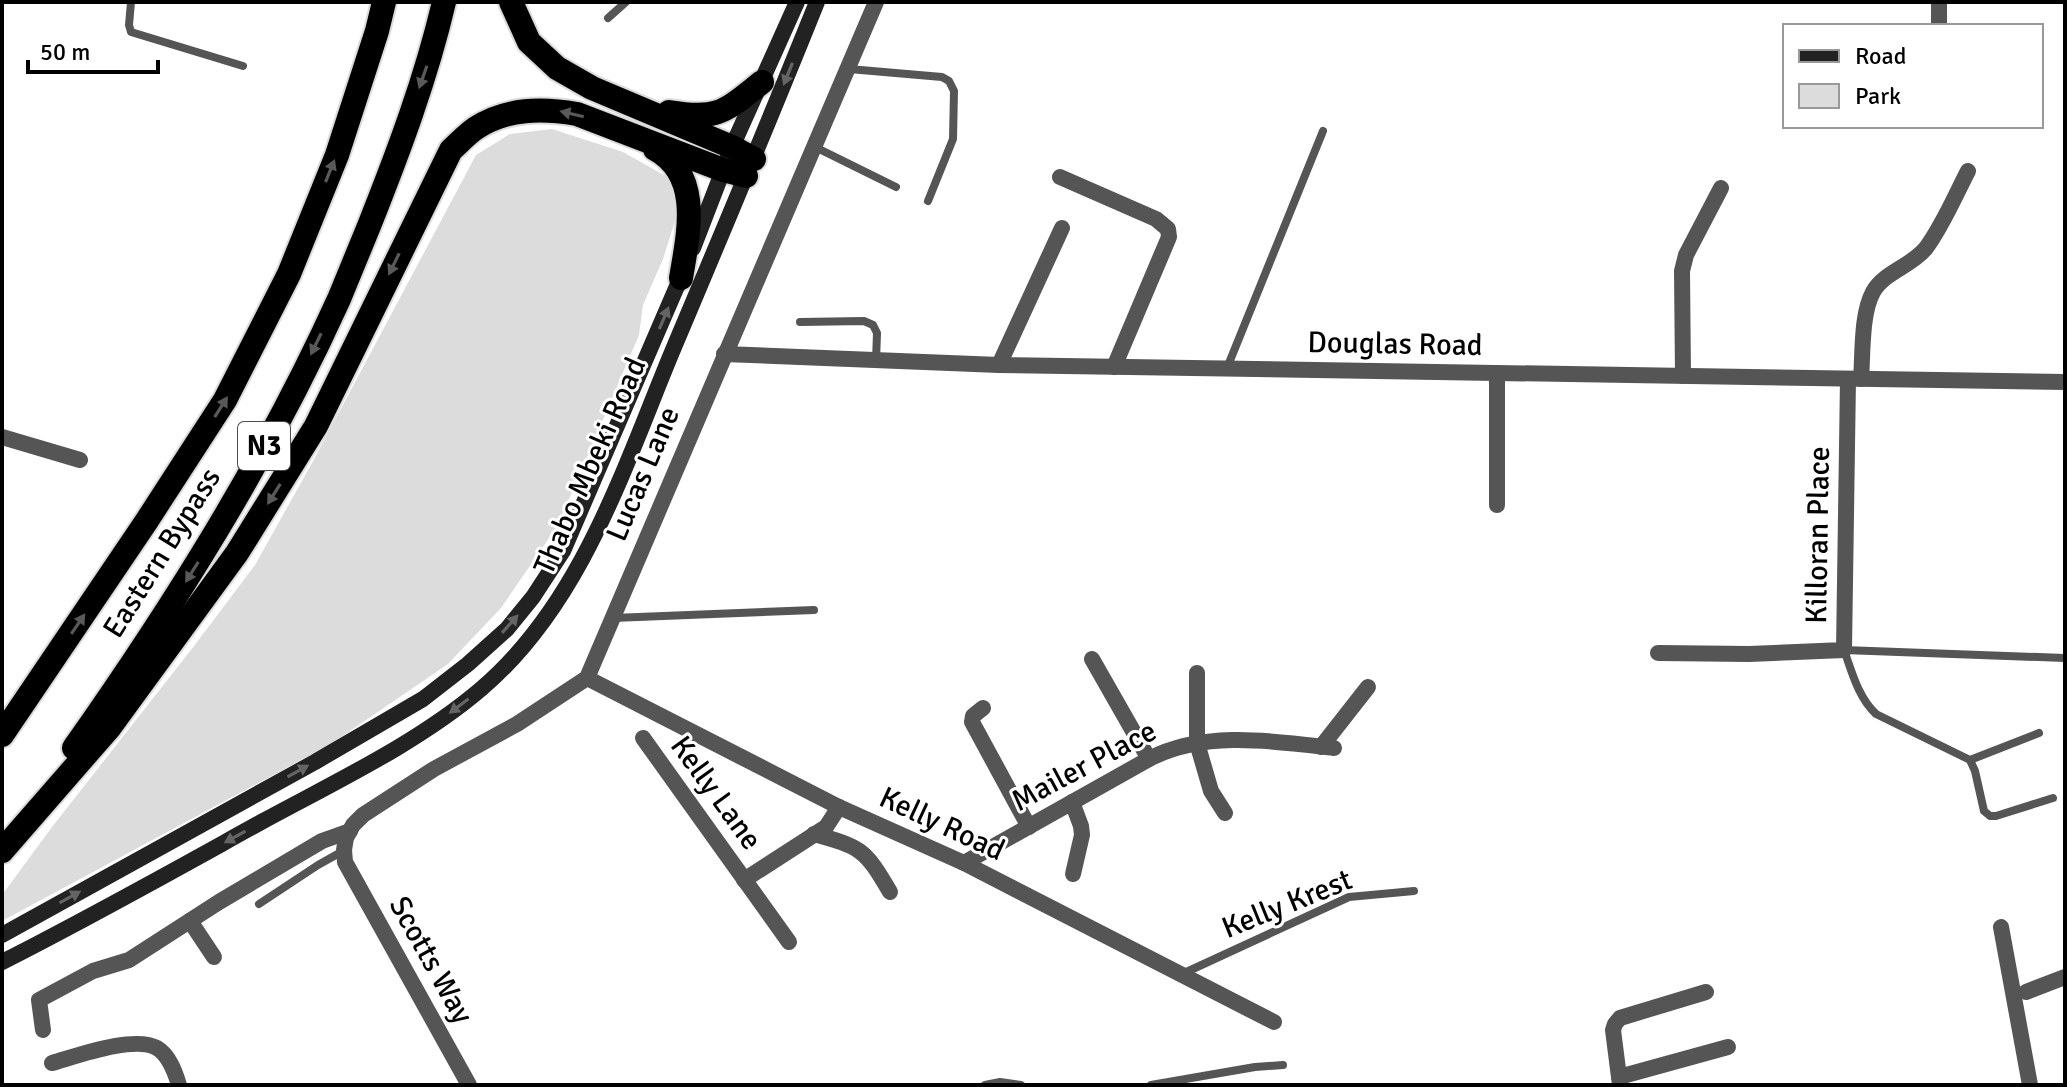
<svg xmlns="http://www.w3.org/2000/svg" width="2067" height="1087" viewBox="0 0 2067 1087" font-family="Signika,sans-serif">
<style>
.green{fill:#dcdcdc}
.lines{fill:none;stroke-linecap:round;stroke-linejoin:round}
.highway-casing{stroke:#dbdbdb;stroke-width:28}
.lane{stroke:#555;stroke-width:8}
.street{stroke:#555;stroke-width:16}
.secondary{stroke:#222;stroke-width:16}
.highway{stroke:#000;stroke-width:24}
.oneway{fill:#646464}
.oneway2{fill:#595959}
.labels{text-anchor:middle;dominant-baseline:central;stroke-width:6;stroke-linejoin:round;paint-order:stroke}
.shield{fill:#fff;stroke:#4c4c4c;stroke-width:2}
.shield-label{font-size:28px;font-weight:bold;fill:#000}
.street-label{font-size:30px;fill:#000;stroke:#fff}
</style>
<rect width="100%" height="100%" fill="#fff"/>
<polygon class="green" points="552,129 623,152 671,179 679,208 663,259 643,305 639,335 558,525 501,608 448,664 331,744 2,921 2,895 52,827 194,646 255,565 312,463 476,155 510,134"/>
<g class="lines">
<defs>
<g id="highway">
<polyline points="511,2 529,42 557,68 592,88 732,147 754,159"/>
<path d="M669,112C719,120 724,112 762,82"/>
<path d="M655,149C703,175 688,235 681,278"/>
<polyline points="2,735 146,522 225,400 289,274 337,155 377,31 384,2"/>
<path d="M74,748C174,606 267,458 339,299C349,275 359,250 369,226C398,153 426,79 444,2"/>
<path d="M2,851L110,727L237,553L316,426L451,150C459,143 467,134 476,128C507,108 542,108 577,114L723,170L746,176"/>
</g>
</defs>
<use href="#highway" class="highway-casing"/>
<g class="lane">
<polyline points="131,2 129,25 131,32 243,66"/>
<polyline points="608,18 626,2"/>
<polyline points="849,69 942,77 949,81 954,91 953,139 928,201"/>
<polyline points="815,147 896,187"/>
<polyline points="800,322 864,321 873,325 877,333 876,361"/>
<polyline points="1227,368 1323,131"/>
<polyline points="613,618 814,610"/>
<polyline points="1970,760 2039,733"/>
<path d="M2053,798L1996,816H1990L1984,811L1975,771L1970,760L1876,714C1858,697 1852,672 1844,650L2065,658"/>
<polyline points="259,904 318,865 343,851"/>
<polyline points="1182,974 1349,897 1414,891"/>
<polyline points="985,1085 1000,1082 1021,1085"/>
<polyline points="1151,1085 1255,1067 1283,1065"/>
</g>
<g class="street">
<polyline points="1939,26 1939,2"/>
<polyline points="1060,177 1156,219 1168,229 1169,237 1114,367"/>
<polyline points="724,354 999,365 2065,382"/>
<polyline points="999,365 1062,228"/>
<polyline points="1683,376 1682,271 1686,255 1721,188"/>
<path d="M1861,379C1863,353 1861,314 1873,292C1884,272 1912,266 1926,248C1943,225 1955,196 1968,171"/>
<polyline points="2,437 80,460"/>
<polyline points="1497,505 1497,373"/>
<polyline points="1658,653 1749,654 1844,650 1848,379"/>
<polyline points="1092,659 1149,759"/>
<polyline points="1197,673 1197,743 1211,791 1225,813"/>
<polyline points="587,678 839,807 964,863 1274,1022"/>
<polyline points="983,708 973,716 972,722 1029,827"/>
<polyline points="643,738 789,942"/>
<polyline points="1321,747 1368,687"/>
<polyline points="1072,802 1081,826 1082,835 1073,874"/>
<path d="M814,834C861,847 865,849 890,892"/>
<path d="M964,863L1149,759C1205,730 1273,741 1334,748"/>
<polyline points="744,880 826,827 839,807"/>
<polyline points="190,921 214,957"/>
<polyline points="2001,927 2030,1085"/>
<polyline points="2026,992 2065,977"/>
<polyline points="43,1030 39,1000 93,971 129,960 219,902 322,841 350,831"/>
<path d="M52,1063C77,1056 134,1035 157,1048C169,1055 175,1072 179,1085"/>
<polyline points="1619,1077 1728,1047"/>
<polyline points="469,1085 345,862 344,850 346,838 353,825 363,815 434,769 517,724 587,678 876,2"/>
<polyline points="1620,1085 1613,1030 1615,1024 1620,1018 1706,992"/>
</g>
<g class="secondary">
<polyline points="693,248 732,147 797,2"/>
<polyline points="2,935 315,762 423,699 468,664 507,629 533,597 563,551 684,270"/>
<path d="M2,962C91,917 178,868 265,820C337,781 419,742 481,689C581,604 623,470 672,352C721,236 770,119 817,2"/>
</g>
<use href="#highway" class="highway"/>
</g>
<defs><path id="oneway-solid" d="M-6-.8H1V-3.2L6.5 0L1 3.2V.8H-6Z" transform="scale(2)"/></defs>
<g class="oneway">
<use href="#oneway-solid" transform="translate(788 74) rotate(112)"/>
<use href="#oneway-solid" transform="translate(664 318) rotate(-67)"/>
<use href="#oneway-solid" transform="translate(510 624) rotate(-48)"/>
<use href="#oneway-solid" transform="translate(459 706) rotate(143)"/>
<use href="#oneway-solid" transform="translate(298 771) rotate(-29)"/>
<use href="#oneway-solid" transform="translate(235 837) rotate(151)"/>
<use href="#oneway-solid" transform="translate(70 897) rotate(-29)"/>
</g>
<g class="oneway2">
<use href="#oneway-solid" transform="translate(423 77) rotate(109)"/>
<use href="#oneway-solid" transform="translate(572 114) rotate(-167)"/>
<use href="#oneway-solid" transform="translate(330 171) rotate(-68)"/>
<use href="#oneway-solid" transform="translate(394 264) rotate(116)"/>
<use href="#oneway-solid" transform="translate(316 344) rotate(116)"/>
<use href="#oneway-solid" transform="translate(221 407) rotate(-58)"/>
<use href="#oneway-solid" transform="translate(274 494) rotate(122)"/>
<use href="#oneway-solid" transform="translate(192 572) rotate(122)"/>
<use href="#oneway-solid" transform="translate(78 624) rotate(-56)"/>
</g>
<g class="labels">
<rect class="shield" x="238" y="422" width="52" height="48" rx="6"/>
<g class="shield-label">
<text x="264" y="446">N3</text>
</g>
<g class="street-label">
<text transform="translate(1395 344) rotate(1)">Douglas Road</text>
<text transform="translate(590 466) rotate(-66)">Thabo Mbeki Road</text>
<text transform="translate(643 474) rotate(-67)">Lucas Lane</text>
<text transform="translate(1818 535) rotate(-89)">Killoran Place</text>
<text transform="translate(162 553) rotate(-58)">Eastern Bypass</text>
<text transform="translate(1084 766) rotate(-28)">Mailer Place</text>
<text transform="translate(716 793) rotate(54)">Kelly Lane</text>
<text transform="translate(942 824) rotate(25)">Kelly Road</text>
<text transform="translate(1287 904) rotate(-22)">Kelly Krest</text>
<text transform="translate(431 960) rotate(61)">Scotts Way</text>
</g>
</g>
<rect width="2067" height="1087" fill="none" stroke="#000000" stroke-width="8"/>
<rect x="1783" y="24" width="260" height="104" fill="#ffffff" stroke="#999999" stroke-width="2"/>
<rect x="1799" y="50" width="40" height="12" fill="#222222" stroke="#999999" stroke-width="2"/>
<text x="1855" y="64" font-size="24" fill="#000000">Road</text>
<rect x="1799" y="84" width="40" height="24" fill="#dcdcdc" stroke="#999999" stroke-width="2"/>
<text x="1855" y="104" font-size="24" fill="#000000">Park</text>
<path d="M28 60v12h130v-12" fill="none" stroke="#000000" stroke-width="4"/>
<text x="40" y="60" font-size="24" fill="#000000" stroke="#ffffff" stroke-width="6" paint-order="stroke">50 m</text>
</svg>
